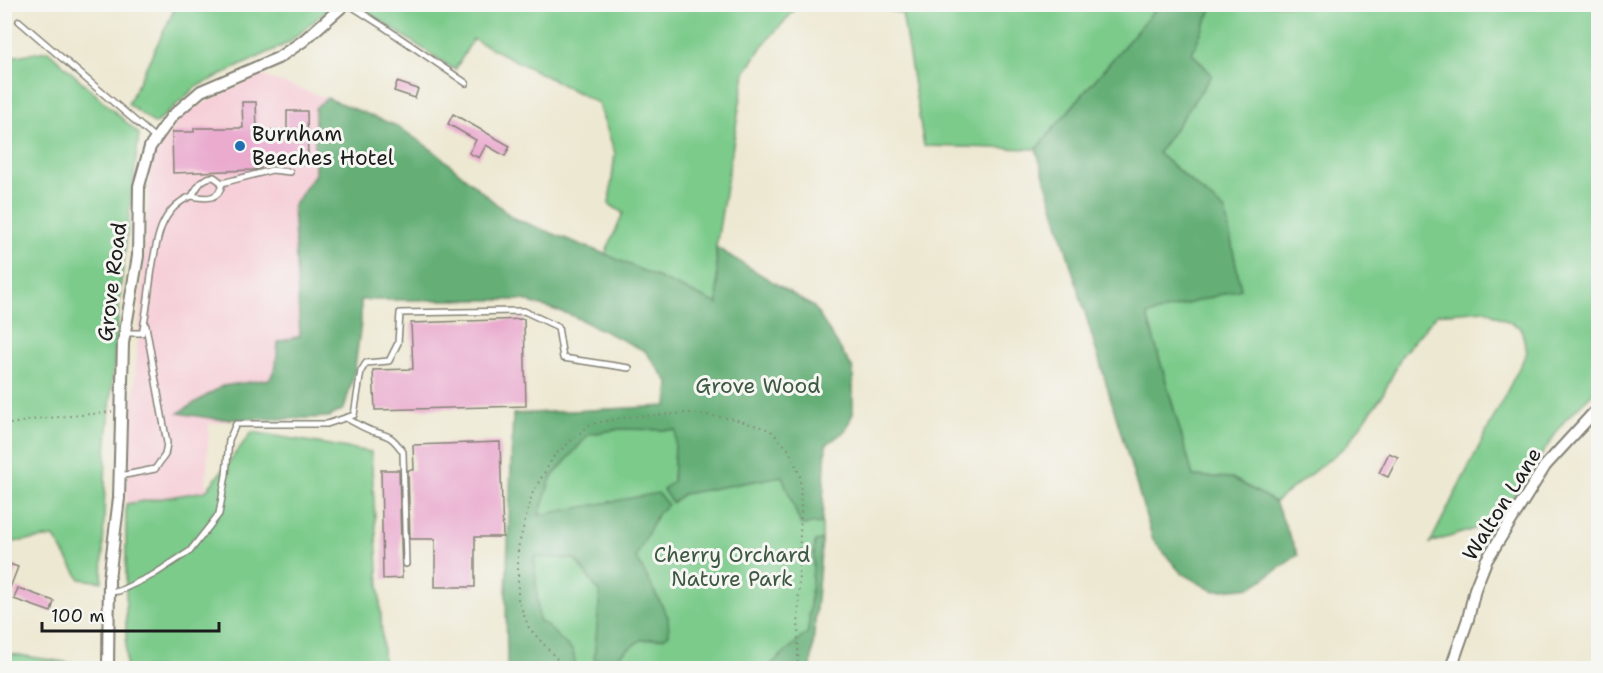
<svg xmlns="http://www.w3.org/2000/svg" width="1603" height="673" viewBox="0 0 1603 673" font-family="'Shantell Sans',sans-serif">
	<rect width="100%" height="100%" fill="#f6f6f2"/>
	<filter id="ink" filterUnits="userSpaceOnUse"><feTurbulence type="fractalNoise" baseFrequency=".0167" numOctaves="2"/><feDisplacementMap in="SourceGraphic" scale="12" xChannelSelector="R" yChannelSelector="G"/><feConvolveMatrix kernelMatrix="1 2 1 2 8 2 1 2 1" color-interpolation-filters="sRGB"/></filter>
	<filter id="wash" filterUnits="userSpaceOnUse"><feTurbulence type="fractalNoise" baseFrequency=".008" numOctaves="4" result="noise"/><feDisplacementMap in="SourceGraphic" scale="24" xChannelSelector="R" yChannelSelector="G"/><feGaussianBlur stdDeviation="1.35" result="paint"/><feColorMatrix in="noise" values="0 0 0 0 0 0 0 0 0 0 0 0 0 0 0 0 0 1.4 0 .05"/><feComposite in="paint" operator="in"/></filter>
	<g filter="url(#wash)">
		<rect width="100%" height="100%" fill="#ede8d1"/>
		<!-- built -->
		<path fill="#f6cfd8" d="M260,75L327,98L370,116L330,403L209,424L206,491L126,504L151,161L183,114Z"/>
		<!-- green -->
		<g fill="#7ccb8b" stroke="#4c7454" stroke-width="1.5">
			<path d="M177,4H332L333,5L288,43L196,87L155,124L128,104Z"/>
			<path d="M364,4L794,5V11L762,46L745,73L716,247L718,305L605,254L623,213L609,204L615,153L598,103L473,39L455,70L366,11Z"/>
			<path d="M862,5H1159L1036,149L924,146L902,13Z"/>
			<path d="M1213,5H1598V388L1565,420L1496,522L1430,543L1527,352L1521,328L1485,310L1437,314L1403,354L1382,396L1346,446L1275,502L1232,478L1193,476L1147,315L1241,289L1225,211L1158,153L1212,75L1192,53Z"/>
			<path d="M48,51L139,134L121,283L106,452L102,582L80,579L54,537L5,543V54L15,56Z"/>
			<path d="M620,429L676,430L673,481L683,494L782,476L801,525L822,523V543L815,542L808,632L767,668H576L573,651L539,621L534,557L575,559L600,593L611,661L641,640L663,638L668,617L636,557L658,512L539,515L551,478L589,434Z"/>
			<path d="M252,432L371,452L384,668H126V504L206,491Z"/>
			<path d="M5,653L96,667V668H5Z"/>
		</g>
		<!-- forest -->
		<g fill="#65af77" stroke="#40664a" stroke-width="1.5">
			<path d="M1159,5H1213L1192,53L1212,75L1158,153L1225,211L1241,289L1147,315L1193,476L1232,478L1275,502L1298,555L1252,587L1213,591L1181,573L1153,540L1036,149Z"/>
			<path d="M327,98L397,126L434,151L513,218L605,254L718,304L716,247L814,307L853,369V413L845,431L826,445L822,523L801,525L782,476L683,494L672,503L663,490L673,481L676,430L620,429L589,434L551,478L539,515L658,493L668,505L658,513L636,557L668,617L669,634L663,638L641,640L611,661L594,659L600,593L575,559L534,557L539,621L545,624L573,651L576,668H507L506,593L513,414L667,406L669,383L645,351L571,315L523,300H361V323L354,374L344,409L329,417L286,419H216L178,413L222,386L270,379L276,365L278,342L300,336L293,206L315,174V108Z"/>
			<path d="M822,540L811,668H767L808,632L815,541Z"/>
		</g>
		<g id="blocks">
			<!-- building -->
			<g fill="#eaabcf">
				<path d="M397,82L418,89L415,98L394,91Z"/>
				<path d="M242,102H256L257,130H287V111H307L308,161H260L261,168L253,170L173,173L172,132H194V128H243Z"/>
				<path d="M453,114L510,146L505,156L486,145L479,158L469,153L476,140L448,124Z"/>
				<path d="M524,319L526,406L375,410L373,370L413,369L411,323Z"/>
				<path d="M500,442L503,537H475V587H435V539H410L408,470H414L413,445Z"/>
				<path d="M1389,453L1398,457L1388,477L1379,473Z"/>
				<path d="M381,470H399L402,578L383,579Z"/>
				<path d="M7,563L18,567L5,601L4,569Z"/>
				<path d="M18,588L54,601L51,612L14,599Z"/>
			</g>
		</g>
	</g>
	<g filter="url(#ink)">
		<use href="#blocks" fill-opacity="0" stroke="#848276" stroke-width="1.5"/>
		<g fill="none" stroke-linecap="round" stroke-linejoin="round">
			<!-- service casing -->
			<g stroke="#848276" stroke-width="8">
				<g id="service">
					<path d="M348,4L384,27L466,83"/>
					<path d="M19,21L155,138"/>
					<path d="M222,183L272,170L290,172"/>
					<path d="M125,333H142C150,300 150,259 161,228C167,213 178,201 192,196C198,186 202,177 214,177L222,183C220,200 206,199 192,196"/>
					<path d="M346,418C354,422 363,428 372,431C389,436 392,436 403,452L406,564"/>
					<path d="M120,476L155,469L165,455L167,443L146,326"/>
					<path d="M109,592L119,591L153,575L190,551L219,514L226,475L229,440L236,424H327L354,415L361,371L366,363L389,361L398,343L400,313L524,311L558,327L563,358L629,368"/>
				</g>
			</g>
			<!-- minor casing -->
			<g stroke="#848276" stroke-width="14">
				<g id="minor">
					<path d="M108,668L109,579L119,498L123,343L138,256L139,186L150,147L172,116L201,91L278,58L303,41L345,4"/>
					<path d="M1451,668L1468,619L1475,589L1486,561L1545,466L1598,408"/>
				</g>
			</g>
			<!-- path -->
			<g stroke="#848276" stroke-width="2" stroke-dasharray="1.5 4.5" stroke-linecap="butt">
				<path d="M4,425L38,419L112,412"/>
				<path d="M565,668L529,628L518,600V548L532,494L554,456L590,424L627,417L690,413L734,419L770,430L789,450L800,476L801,513L799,556L798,661L796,668"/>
			</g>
			<!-- service -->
			<use href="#service" stroke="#fff" stroke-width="5"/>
			<!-- minor -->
			<use href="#minor" stroke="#fff" stroke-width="10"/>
		</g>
	</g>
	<!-- markers -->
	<circle fill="#1f6fb2" stroke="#f6f6f2" stroke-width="2" cx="240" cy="146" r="6"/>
	<g text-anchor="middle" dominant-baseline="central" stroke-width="6" stroke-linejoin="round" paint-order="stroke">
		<!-- poi labels -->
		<g font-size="21" fill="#1c1c1c" stroke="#f6f6f2" text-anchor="start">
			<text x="252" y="134">Burnham<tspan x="252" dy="24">Beeches Hotel</tspan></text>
		</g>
		<!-- street labels -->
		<g font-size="21" fill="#1c1c1c" stroke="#f6f6f2">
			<text transform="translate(112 282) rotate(-83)">Grove Road</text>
			<text transform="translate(1502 504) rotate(-58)">Walton Lane</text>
		</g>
		<!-- park labels -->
		<g font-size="21" fill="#3e5943" stroke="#f6f6f2">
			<text x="758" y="386">Grove Wood</text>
			<text x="732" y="555">Cherry Orchard<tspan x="732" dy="24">Nature Park</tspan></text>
		</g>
	</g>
	<!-- margin -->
	<rect width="1603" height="673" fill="none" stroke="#f6f6f2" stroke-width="24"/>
	<!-- scale -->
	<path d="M42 622v9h177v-9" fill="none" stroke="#1c1c1c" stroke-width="3"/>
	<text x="51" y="622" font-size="18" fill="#1c1c1c" stroke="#f6f6f2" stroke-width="4.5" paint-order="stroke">100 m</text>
</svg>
